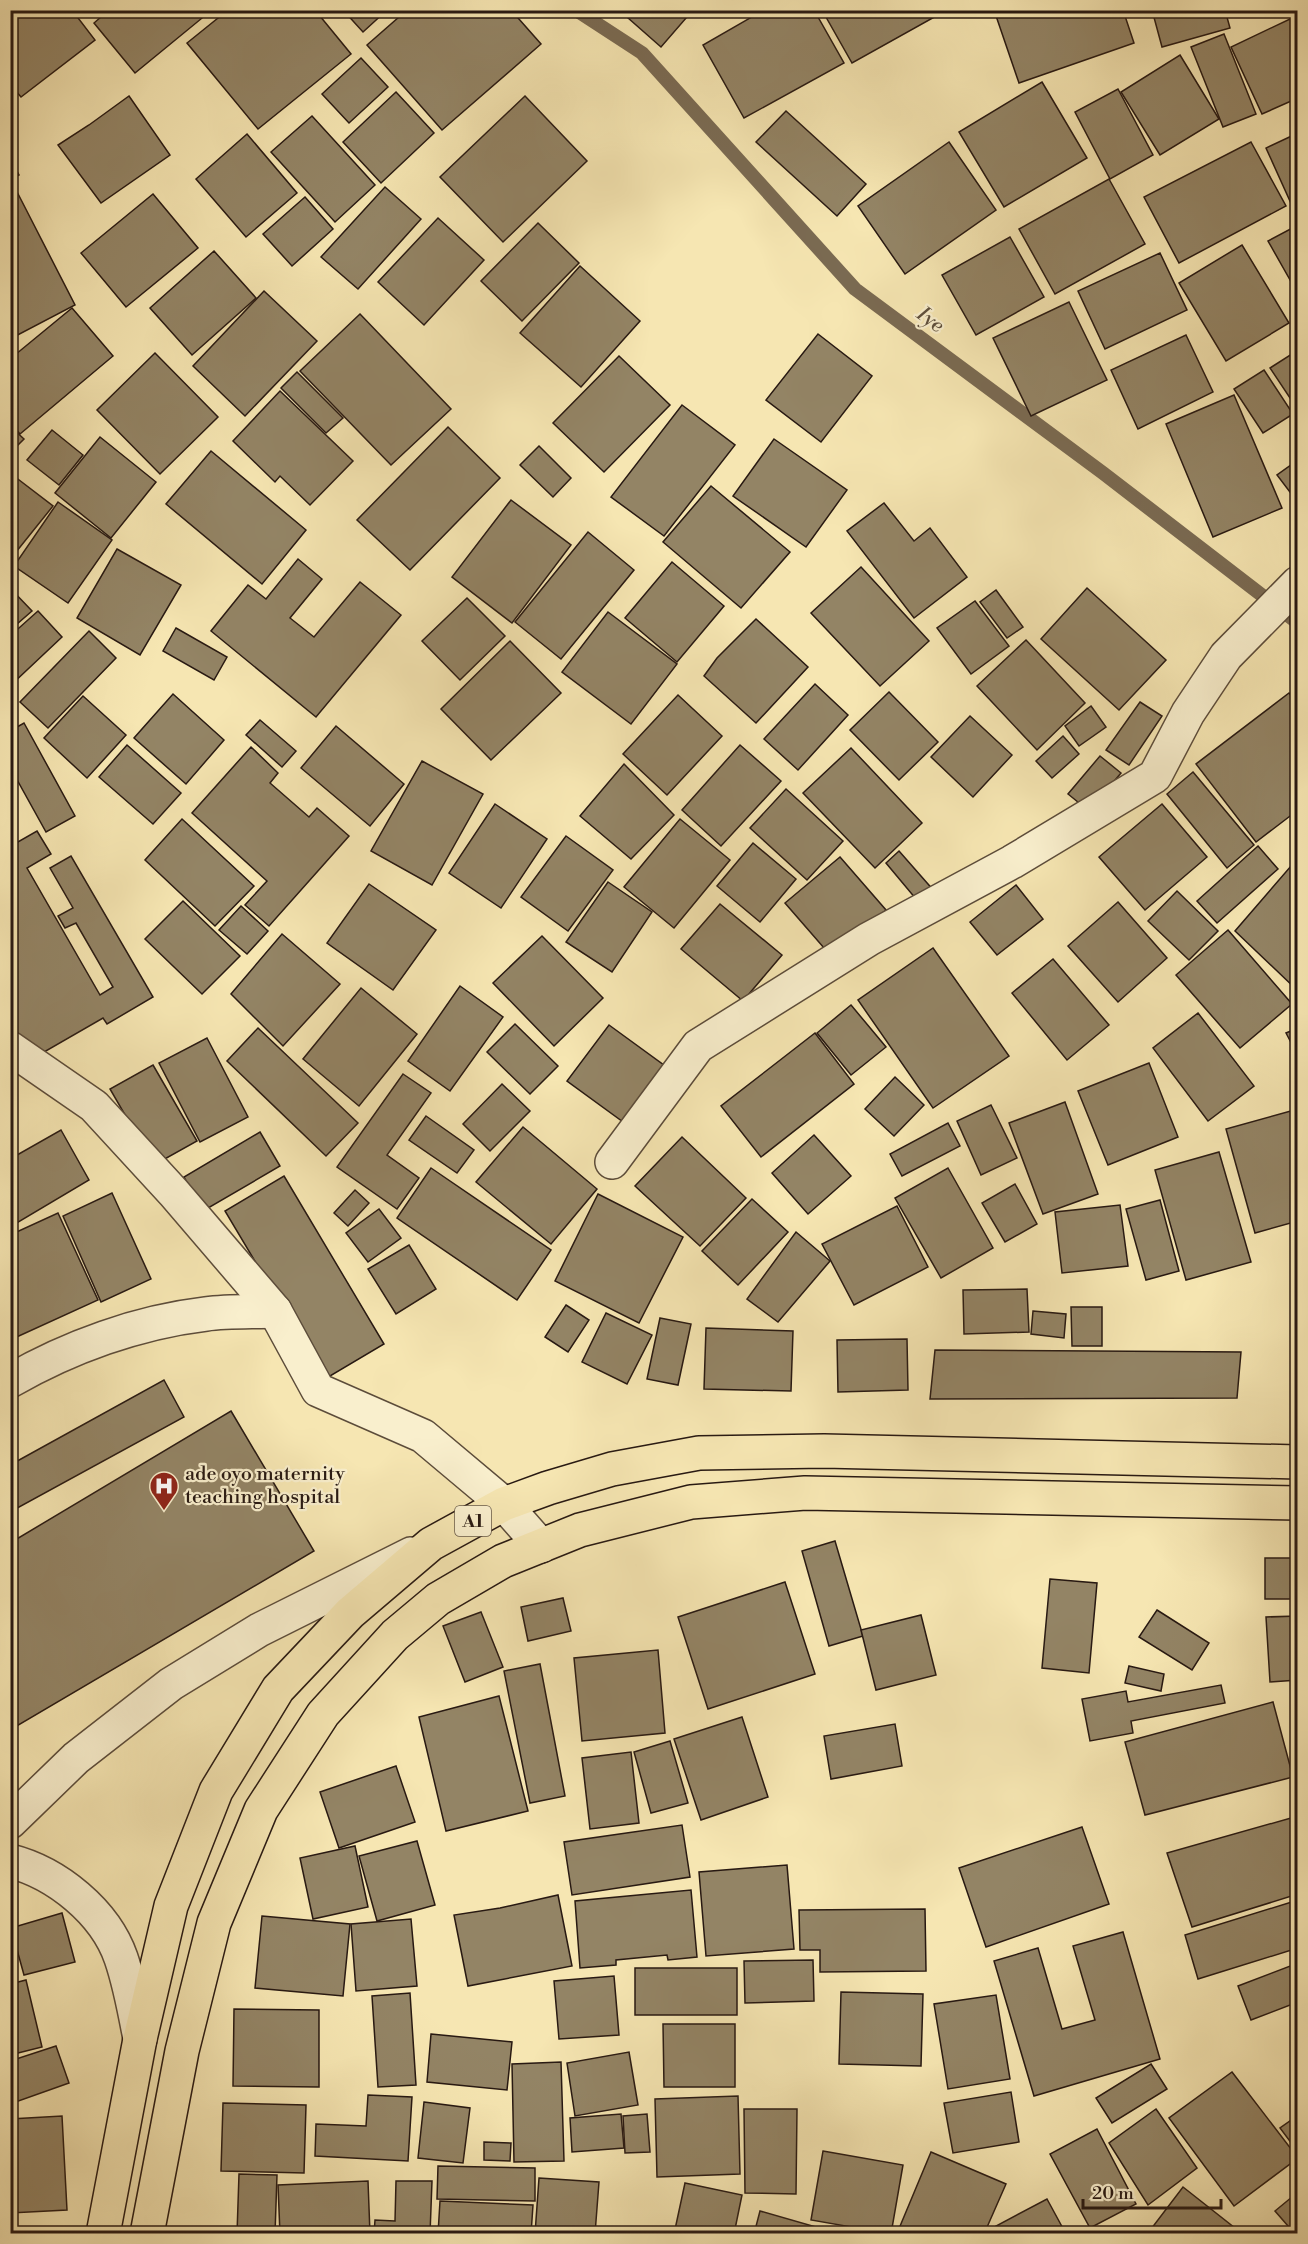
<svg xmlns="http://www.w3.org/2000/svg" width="1308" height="2244" viewBox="0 0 1308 2244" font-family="'Libre Bodoni',serif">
	<rect width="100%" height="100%" fill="#f6e6b2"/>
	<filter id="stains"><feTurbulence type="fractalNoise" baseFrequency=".00333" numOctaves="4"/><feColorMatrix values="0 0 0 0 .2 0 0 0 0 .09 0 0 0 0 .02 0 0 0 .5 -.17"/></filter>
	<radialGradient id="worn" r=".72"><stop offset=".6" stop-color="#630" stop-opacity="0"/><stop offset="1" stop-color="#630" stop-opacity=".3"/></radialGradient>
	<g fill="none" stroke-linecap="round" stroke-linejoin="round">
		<!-- stream -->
		<path stroke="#7a6a52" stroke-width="14" d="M576,10L642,53L855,289L1103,473L1298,623"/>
	</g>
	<!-- building -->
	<g fill="#938465" stroke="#281912" stroke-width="1.5">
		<path d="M10,10H72L95,40L21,97L10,84Z"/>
		<path d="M109,10H204L207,14L135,73L94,23Z"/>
		<path d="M228,10H315L351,54L258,129L187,43Z"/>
		<path d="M343,10H387L363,32Z"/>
		<path d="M407,10H511L541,44L442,130L367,45Z"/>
		<path d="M619,10H693L661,47Z"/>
		<path d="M764,10H814L844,63L744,118L703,45Z"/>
		<path d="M822,10H947L852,63Z"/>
		<path d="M994,10H1123L1134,43L1019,83Z"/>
		<path d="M1152,10H1225L1230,28L1162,47Z"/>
		<path d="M1290,19L1298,35V98L1262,114L1231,47Z"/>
		<path d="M1224,34L1256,114L1223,127L1191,47Z"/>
		<path d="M1180,55L1219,119L1160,155L1121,92Z"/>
		<path d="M361,58L388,87L349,123L322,94Z"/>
		<path d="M1042,82L1087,158L1004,207L959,132Z"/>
		<path d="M1118,89L1153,155L1110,179L1075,112Z"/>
		<path d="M396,92L434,133L381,183L343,142Z"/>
		<path d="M129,96L170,155L101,203L58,145L89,125Z"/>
		<path d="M525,96L587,161L503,242L440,177Z"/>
		<path d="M786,111L866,184L837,216L756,142Z"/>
		<path d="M312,116L375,185L335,222L271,152Z"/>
		<path d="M1298,133V208L1294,210L1266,148Z"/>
		<path d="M247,134L297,193L246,237L196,179Z"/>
		<path d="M949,142L996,210L905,274L858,206Z"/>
		<path d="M1251,142L1286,206L1179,263L1144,197Z"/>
		<path d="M10,158L19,175L10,180Z"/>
		<path d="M1109,179L1145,244L1055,294L1019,229Z"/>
		<path d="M13,184L75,305L10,339V185Z"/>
		<path d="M385,187L421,219L358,289L321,257Z"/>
		<path d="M153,194L198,248L126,307L81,253Z"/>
		<path d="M305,197L333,229L292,266L263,234Z"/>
		<path d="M438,218L484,260L424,325L378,282Z"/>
		<path d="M538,223L579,263L522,321L481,281Z"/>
		<path d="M1298,225V294L1268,241Z"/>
		<path d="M1010,237L1044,297L976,335L942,275Z"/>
		<path d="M1242,245L1289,323L1226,361L1179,283Z"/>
		<path d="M214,251L256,298L192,355L150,308Z"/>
		<path d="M1160,253L1187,310L1105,349L1078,291Z"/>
		<path d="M580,266L640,321L581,387L520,333Z"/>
		<path d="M264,291L317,341L245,416L193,366Z"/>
		<path d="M1069,302L1107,380L1031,416L993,338Z"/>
		<path d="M72,308L113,356L20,434L10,422V359Z"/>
		<path d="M360,314L451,409L391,465L300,371Z"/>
		<path d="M818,334L872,376L821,442L766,400Z"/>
		<path d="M1186,335L1213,392L1138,429L1111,370Z"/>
		<path d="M1298,350V410L1270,368Z"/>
		<path d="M155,353L218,417L160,474L97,410Z"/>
		<path d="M619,356L670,405L604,472L553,423Z"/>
		<path d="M1264,370L1293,414L1263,433L1234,389Z"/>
		<path d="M297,372L343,418L326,433L281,388Z"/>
		<path d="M280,391L353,461L310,505L280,476L275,482L233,441Z"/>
		<path d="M1234,395L1282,508L1213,537L1166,424Z"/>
		<path d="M682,405L735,445L664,536L611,497Z"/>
		<path d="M10,426L24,439L10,453Z"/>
		<path d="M448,427L500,478L410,570L357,520Z"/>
		<path d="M52,430L83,455L59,485L27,460Z"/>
		<path d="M100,437L156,482L111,538L55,493Z"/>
		<path d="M774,439L847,490L806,547L733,496Z"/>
		<path d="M539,446L571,478L553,497L520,465Z"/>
		<path d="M211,451L306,530L262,584L166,504Z"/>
		<path d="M1298,460V500H1296L1277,475Z"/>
		<path d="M10,473L53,506L12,557L10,556Z"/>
		<path d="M711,486L790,552L741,608L663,542Z"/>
		<path d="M511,500L571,545L512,623L452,577Z"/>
		<path d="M58,502L112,540L68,603L14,566Z"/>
		<path d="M884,503L914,541L930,528L967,577L914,618L847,531Z"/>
		<path d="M588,532L634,570L561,659L515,622Z"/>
		<path d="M117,549L181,585L140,655L77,618Z"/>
		<path d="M298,559L322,579L290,618L314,637L360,582L401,615L316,717L211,631L248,585L266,599Z"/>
		<path d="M672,562L724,606L677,662L625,618Z"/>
		<path d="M861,567L929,641L880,686L811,613Z"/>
		<path d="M10,588L32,611L10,630Z"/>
		<path d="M1087,588L1166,660L1119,710L1041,639Z"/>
		<path d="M996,590L1023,627L1007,638L980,602Z"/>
		<path d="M467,598L505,636L460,680L422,641Z"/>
		<path d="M975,601L1009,646L971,674L937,628Z"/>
		<path d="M38,611L62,637L11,685L10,636Z"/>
		<path d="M608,612L677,664L631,724L562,672Z"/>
		<path d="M756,619L808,667L756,723L704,676L717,658Z"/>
		<path d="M176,628L227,657L214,680L163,651Z"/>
		<path d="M89,631L116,658L48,728L20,702Z"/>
		<path d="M1026,640L1085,703L1037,750L977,686Z"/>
		<path d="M510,641L561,693L491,760L441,709Z"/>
		<path d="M815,684L848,715L798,770L764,739Z"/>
		<path d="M889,692L938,742L899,780L850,730Z"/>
		<path d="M1289,693L1298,704V810L1256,842L1196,764Z"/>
		<path d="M173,694L224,740L186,784L134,738Z"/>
		<path d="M678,695L722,736L667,795L623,754Z"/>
		<path d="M83,696L126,735L87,778L44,738Z"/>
		<path d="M1140,702L1162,716L1129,765L1106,750Z"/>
		<path d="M1091,706L1106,727L1079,746L1065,726Z"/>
		<path d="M970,716L1012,755L973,797L931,757Z"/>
		<path d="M260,720L296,751L282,767L246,735Z"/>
		<path d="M24,723L75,816L46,832L10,767V731Z"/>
		<path d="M336,726L404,784L370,826L301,768Z"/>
		<path d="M1063,736L1079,754L1052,778L1036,761Z"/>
		<path d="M127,745L181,793L153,824L99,777Z"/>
		<path d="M740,745L781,781L721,846L682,810Z"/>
		<path d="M251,747L278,773L270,783L309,817L317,808L349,836L269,926L245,905L267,881L192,813Z"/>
		<path d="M851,748L922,823L875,868L803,793Z"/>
		<path d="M1100,756L1121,773L1089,811L1068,794Z"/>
		<path d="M422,761L483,794L432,885L371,851Z"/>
		<path d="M624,764L674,815L631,859L580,816Z"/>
		<path d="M1193,772L1254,845L1227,868L1167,794Z"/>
		<path d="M786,789L843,841L807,880L750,828Z"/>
		<path d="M495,804L547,839L501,908L449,873Z"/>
		<path d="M1162,804L1207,857L1145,910L1099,857Z"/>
		<path d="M182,819L254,886L215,926L145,860Z"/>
		<path d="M680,819L730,860L674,928L624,887Z"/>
		<path d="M37,831L51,854L27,868L100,995L113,987L76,923L65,928L58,916L73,908L50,868L71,856L153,997L107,1024L103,1018L32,1059L10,1022V844L11,846Z"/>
		<path d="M566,836L613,870L568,931L521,897Z"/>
		<path d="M753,843L796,879L760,922L717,886Z"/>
		<path d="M1258,846L1278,869L1217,923L1197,901Z"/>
		<path d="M899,851L935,892L921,905L886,863Z"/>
		<path d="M840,857L886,910L831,956L785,903Z"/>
		<path d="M1291,866L1298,873V991L1235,931Z"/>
		<path d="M608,882L652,912L612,972L566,942Z"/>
		<path d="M369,884L436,930L393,990L327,943Z"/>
		<path d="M1016,885L1043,919L997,955L970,922Z"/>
		<path d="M1177,891L1218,931L1189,960L1148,921Z"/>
		<path d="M183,901L240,956L202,994L145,939Z"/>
		<path d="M1118,902L1167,958L1118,1002L1068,946Z"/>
		<path d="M720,904L782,955L743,1001L681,949Z"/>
		<path d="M241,906L268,931L247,954L219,930Z"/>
		<path d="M1228,930L1292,1004L1240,1048L1176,975Z"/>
		<path d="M282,934L340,984L283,1046L231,994Z"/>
		<path d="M542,936L603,998L554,1046L493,983Z"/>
		<path d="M933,948L1009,1056L933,1108L858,1000Z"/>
		<path d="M1053,959L1109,1025L1067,1060L1012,993Z"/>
		<path d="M460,986L503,1017L450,1091L408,1061Z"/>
		<path d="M361,988L417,1034L359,1106L303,1059Z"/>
		<path d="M851,1005L886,1047L851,1075L817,1033Z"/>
		<path d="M1198,1013L1254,1086L1208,1121L1153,1048Z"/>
		<path d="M515,1024L558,1066L530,1094L487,1052Z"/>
		<path d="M609,1025L672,1071L630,1127L567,1081Z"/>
		<path d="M258,1028L358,1123L326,1156L227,1061Z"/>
		<path d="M1298,1028V1056L1286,1033Z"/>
		<path d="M815,1033L854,1084L761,1157L721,1106Z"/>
		<path d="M207,1038L248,1117L200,1142L159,1063Z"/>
		<path d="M1149,1063L1178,1137L1108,1165L1078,1091Z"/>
		<path d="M153,1065L197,1141L154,1165L110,1089Z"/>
		<path d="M403,1074L431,1093L387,1155L419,1178L397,1209L337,1167Z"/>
		<path d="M895,1077L924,1105L894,1136L865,1109Z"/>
		<path d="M502,1084L530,1111L490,1151L463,1124Z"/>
		<path d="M1065,1102L1098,1194L1043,1214L1009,1123Z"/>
		<path d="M991,1105L1017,1158L981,1175L957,1121Z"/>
		<path d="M1298,1109V1221L1255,1233L1226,1129Z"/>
		<path d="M426,1116L474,1150L457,1173L409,1140Z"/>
		<path d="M948,1123L960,1146L902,1176L890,1154Z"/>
		<path d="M523,1127L597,1189L551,1244L476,1182Z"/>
		<path d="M61,1130L89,1180L10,1227V1159Z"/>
		<path d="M260,1132L280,1166L203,1211L184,1177Z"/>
		<path d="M814,1135L851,1176L808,1214L772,1173Z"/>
		<path d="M682,1137L746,1198L700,1246L635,1186Z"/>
		<path d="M1219,1152L1251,1262L1186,1280L1155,1170Z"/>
		<path d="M431,1168L551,1250L517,1300L397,1218Z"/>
		<path d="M948,1168L993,1248L941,1278L895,1198Z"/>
		<path d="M284,1176L384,1344L325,1379L225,1211Z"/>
		<path d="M1015,1184L1037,1224L1005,1242L982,1203Z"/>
		<path d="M355,1190L369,1203L348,1226L334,1213Z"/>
		<path d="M112,1193L151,1279L101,1302L63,1216Z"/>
		<path d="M598,1194L683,1237L639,1323L555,1281Z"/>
		<path d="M752,1199L788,1232L738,1285L702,1251Z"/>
		<path d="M1160,1200L1179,1271L1146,1280L1126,1209Z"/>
		<path d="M1120,1205L1128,1266L1062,1273L1055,1212Z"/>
		<path d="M897,1206L928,1267L854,1305L822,1244Z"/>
		<path d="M379,1209L401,1238L368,1262L346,1233Z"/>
		<path d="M58,1213L98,1300L10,1340V1235Z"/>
		<path d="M796,1232L830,1261L778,1322L747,1299Z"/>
		<path d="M409,1245L436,1289L396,1314L368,1269Z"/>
		<path d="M1027,1289L1029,1332L964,1334L963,1290Z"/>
		<path d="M566,1305L589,1320L568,1352L545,1337Z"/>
		<path d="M1071,1307H1102V1346H1072Z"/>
		<path d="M1033,1311L1066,1314L1064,1338L1031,1334Z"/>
		<path d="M606,1313L652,1335L627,1384L582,1362Z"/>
		<path d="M660,1318L691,1324L678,1385L647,1379Z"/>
		<path d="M706,1328L793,1331L791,1391L704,1389Z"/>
		<path d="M907,1339L908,1390L838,1392L837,1340Z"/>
		<path d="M935,1350L1094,1351L1241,1352L1237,1398L930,1399Z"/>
		<path d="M164,1380L184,1417L10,1512V1465Z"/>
		<path d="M231,1411L314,1551L10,1730V1543Z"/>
		<path d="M835,1541L863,1636L829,1646L802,1551Z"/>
		<rect x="1265" y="1558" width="33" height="41"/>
		<path d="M1050,1579L1097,1583L1089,1673L1042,1668Z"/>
		<path d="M785,1582L815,1674L708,1709L678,1617Z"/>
		<path d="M563,1598L571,1631L528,1641L521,1607Z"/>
		<path d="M1157,1610L1209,1643L1192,1670L1139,1637Z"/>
		<path d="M481,1612L503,1667L465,1682L443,1626Z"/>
		<path d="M921,1615L936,1675L876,1690L861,1630Z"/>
		<path d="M1298,1616V1680L1270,1682L1266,1617Z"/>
		<path d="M658,1650L665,1733L582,1741L574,1658Z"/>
		<path d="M540,1664L565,1796L530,1803L504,1671Z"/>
		<path d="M1129,1666L1164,1674L1161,1691L1125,1683Z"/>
		<path d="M1221,1685L1225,1703L1131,1721L1133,1733L1090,1741L1082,1699L1126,1691L1128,1702Z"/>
		<path d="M499,1696L528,1811L446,1831L419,1717Z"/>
		<path d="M1273,1702L1293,1777L1145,1815L1125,1742Z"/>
		<path d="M742,1717L768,1797L701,1820L674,1739Z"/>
		<path d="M895,1724L902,1766L831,1779L824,1736Z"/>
		<path d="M670,1741L688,1803L651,1813L634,1752Z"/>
		<path d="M631,1752L639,1823L590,1829L582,1758Z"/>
		<path d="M396,1766L415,1822L339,1848L320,1792Z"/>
		<path d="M1298,1816V1894L1192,1927L1167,1853Z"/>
		<path d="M682,1825L690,1877L572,1895L564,1842Z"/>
		<path d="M1082,1827L1109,1904L986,1947L959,1868Z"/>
		<path d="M417,1841L435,1905L377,1921L359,1856Z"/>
		<path d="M355,1846L368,1907L313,1919L300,1858Z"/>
		<path d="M787,1865L794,1949L706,1956L699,1872Z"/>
		<path d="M691,1890L697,1957L668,1960L667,1955L616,1960V1965L580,1968L575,1901Z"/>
		<path d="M558,1895L572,1966L468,1986L454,1915L500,1908Z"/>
		<path d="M1298,1900V1948L1198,1979L1185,1935Z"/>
		<path d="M925,1909L926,1971L820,1972V1950H800L799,1910Z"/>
		<path d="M62,1913L75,1962L24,1975L11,1928Z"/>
		<path d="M262,1916L350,1924L343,1996L255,1988Z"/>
		<path d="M411,1919L417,1986L356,1991L351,1924Z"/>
		<path d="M1123,1932L1160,2059L1034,2096L994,1961L1038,1948L1062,2029L1095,2020L1073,1946Z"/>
		<path d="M813,1960L814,2001L745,2003L744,1961Z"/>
		<path d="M1298,1963V2002L1251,2020L1238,1986Z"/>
		<rect x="635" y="1968" width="102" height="47"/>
		<path d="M614,1976L619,2035L559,2039L554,1981Z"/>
		<path d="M26,1980L42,2047L10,2055V1984Z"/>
		<path d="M841,1992L923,1994L921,2066L839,2064Z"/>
		<path d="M410,1993L416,2085L378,2087L372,1996Z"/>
		<path d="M996,1995L1010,2079L948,2089L934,2004Z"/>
		<path d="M234,2009L319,2010V2087L233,2086Z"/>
		<path d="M663,2024H735V2087H664Z"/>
		<path d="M431,2034L512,2042L507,2090L427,2082Z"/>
		<path d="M56,2046L69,2083L10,2104V2061Z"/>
		<path d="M629,2052L638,2105L575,2116L567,2063Z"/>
		<path d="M561,2062L564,2161L514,2162L512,2064Z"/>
		<path d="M1151,2064L1167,2089L1112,2123L1096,2098Z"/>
		<path d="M1232,2072L1298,2158L1234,2206L1169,2118Z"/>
		<path d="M1011,2092L1019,2142L953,2153L944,2103Z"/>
		<path d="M368,2095L412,2097L408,2161L315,2156L316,2124L366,2126Z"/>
		<path d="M738,2096L740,2174L657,2177L655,2099Z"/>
		<path d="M424,2102L470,2108L463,2163L418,2158Z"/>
		<path d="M223,2103L306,2105L304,2173L221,2171Z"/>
		<path d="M744,2109H797L796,2194L745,2193Z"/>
		<path d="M1156,2109L1197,2168L1148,2205L1109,2143Z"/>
		<path d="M621,2114L624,2148L572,2152L570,2118Z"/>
		<path d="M647,2114L650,2152L625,2153L623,2116Z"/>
		<path d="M62,2116L67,2210L10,2213V2119Z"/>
		<path d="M1297,2116H1298V2152L1280,2128Z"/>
		<path d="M1097,2129L1136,2204L1090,2228L1050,2154Z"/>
		<path d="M484,2142L511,2143L510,2161L484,2160Z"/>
		<path d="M823,2151L903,2165L891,2234L811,2220Z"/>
		<path d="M931,2152L1006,2184L984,2234H902L898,2231Z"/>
		<path d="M438,2166L535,2168V2201L437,2199Z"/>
		<path d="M239,2174L277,2175L275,2234H237Z"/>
		<path d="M539,2178L599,2182L595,2234H535Z"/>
		<path d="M368,2181L370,2234H280L278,2185Z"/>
		<path d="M396,2181H432L430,2234H374L375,2220L395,2221Z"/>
		<path d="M685,2183L742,2195L734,2234H674Z"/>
		<path d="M1183,2187L1240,2232L1239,2234L1148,2233Z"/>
		<path d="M1298,2192V2234H1295L1275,2211Z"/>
		<path d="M1047,2199L1066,2234H1000L996,2226Z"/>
		<path d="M440,2201L533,2205L531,2234H438Z"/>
		<path d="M760,2211L816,2227L815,2234H754Z"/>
		<path d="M182,2228L231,2229V2234H182Z"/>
	</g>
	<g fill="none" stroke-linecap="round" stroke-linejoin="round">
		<!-- minor casing -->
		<g stroke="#5c4c3a" stroke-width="36">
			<g id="minor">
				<path d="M10,1048L94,1106L174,1193L275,1311L318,1390L423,1436L504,1504L541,1546"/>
				<path d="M612,1162L698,1046L869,939L1012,862L1155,776L1188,713L1226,656L1298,583"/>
				<path d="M10,1381C69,1347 138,1322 206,1314C228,1311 252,1312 275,1311"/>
				<path d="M10,1822L76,1758L171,1684L259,1630L411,1554"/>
				<path d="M10,1861C57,1873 105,1912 121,1958C130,1984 135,2012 140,2039"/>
			</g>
		</g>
		<!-- highway casing -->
		<g stroke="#281912" stroke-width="36">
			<g id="highway">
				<path d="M103,2234L140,2039L171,1906L216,1791L278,1689L350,1613L431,1544L504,1504L548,1488L612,1469L699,1453L824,1451L1298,1462"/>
				<path d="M147,2234L182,2051L214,1923L261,1810L323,1714L395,1635L438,1599L503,1561L580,1530L691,1502L805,1493L1298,1503"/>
			</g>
		</g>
		<!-- minor -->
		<use href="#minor" stroke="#f9efcd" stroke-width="33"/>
		<!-- highway -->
		<use href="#highway" stroke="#f6e6b2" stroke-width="33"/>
	</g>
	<!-- icons -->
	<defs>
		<g id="hospital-pin" transform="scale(1.5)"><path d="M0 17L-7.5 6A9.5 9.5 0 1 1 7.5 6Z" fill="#8f2418" stroke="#f9efcd"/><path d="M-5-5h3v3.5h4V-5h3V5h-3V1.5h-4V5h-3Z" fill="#fff"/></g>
	</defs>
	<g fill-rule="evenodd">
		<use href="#hospital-pin" x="164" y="1486"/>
	</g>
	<g text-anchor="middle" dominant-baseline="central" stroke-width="4.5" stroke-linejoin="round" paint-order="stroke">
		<!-- shield labels -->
		<rect fill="#f9efcd" stroke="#67594a" stroke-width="1.5" x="455" y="1506" width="36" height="30" rx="4.5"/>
		<g font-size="18" font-weight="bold" fill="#281912">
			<text x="473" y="1521">A1</text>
		</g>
		<!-- poi labels -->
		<g font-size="20" fill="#281912" stroke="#f9efcd" text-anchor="start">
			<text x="185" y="1474">ade oyo maternity<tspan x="185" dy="23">teaching hospital</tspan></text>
		</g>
		<!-- water labels -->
		<g font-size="21" font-style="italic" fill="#5e4f3c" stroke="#f9efcd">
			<text transform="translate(930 320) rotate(37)">Iye</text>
		</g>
	</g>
	<!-- margin -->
	<rect width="1308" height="2244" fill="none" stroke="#f6e6b2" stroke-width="36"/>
	<rect x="12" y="12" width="1284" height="2220" fill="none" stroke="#281912" stroke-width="3"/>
	<rect x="18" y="18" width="1272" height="2208" fill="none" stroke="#281912" stroke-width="1.5"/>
	<!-- scale -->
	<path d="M1083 2199v9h138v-9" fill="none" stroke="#281912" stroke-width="3"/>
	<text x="1092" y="2199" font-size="18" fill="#281912" stroke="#f9efcd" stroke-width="4.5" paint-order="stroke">20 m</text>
	<rect width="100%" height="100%" filter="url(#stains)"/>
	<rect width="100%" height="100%" fill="url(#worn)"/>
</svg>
